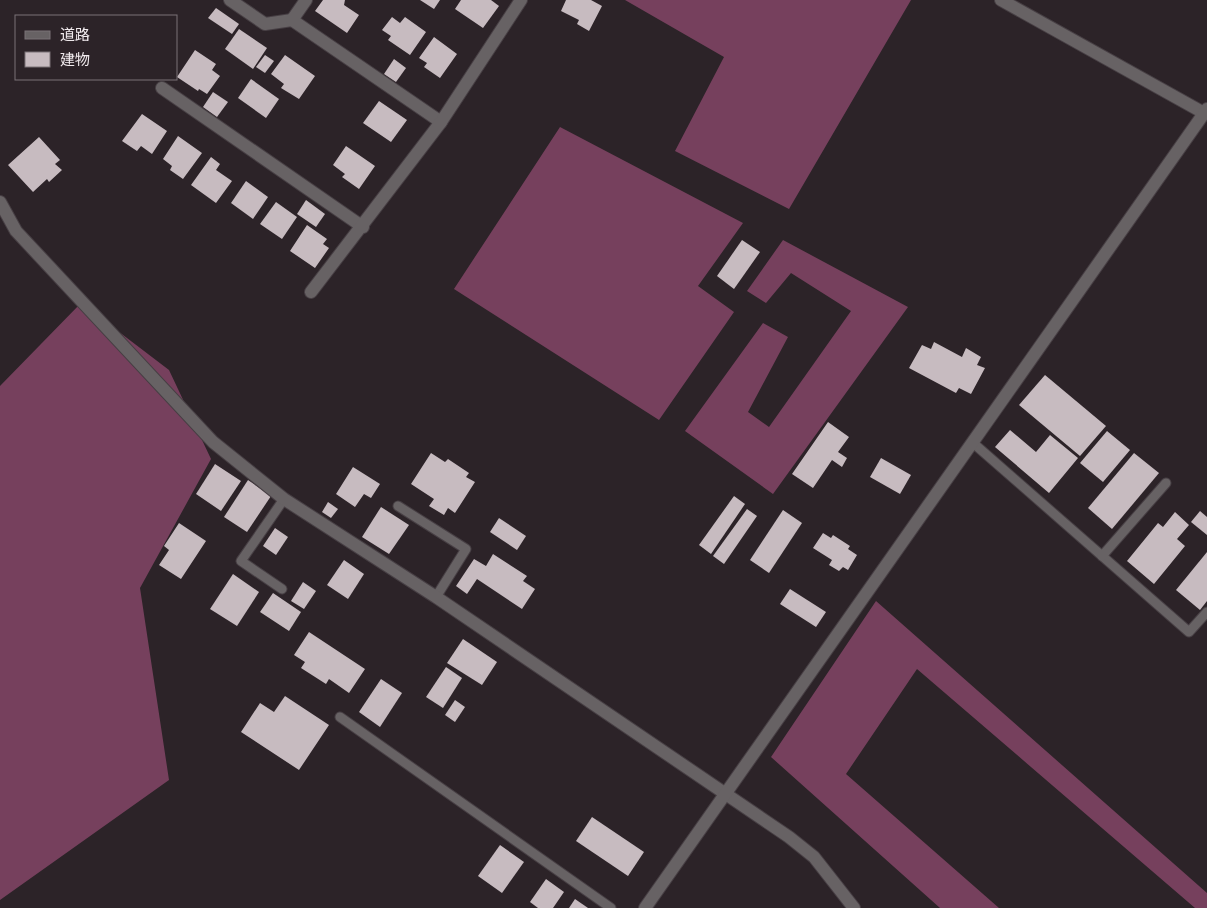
<svg xmlns="http://www.w3.org/2000/svg" width="1207" height="908" viewBox="0 0 1207 908" font-family="Montserrat,'Noto Sans JP',sans-serif">
	<rect width="100%" height="100%" fill="#2c2328"/>
	<!-- forest -->
	<g fill="#76405d">
		<path d="M625,0H911L789,209L675,151L724,57Z"/>
		<path d="M560,127L743,223L698,286L734,312L659,420L454,289Z"/>
		<path d="M783,240L908,307L773,494L685,431L763,323L788,337L748,412L769,427L851,311L791,273L766,303L747,291Z"/>
		<path d="M81,303L169,370L211,459L140,588L169,780L0,900V386Z"/>
		<path d="M876,601L1207,893V908H1195L917,669L846,774L999,908H940L771,757Z"/>
	</g>
	<!-- building -->
	<g fill="#c7bbc0">
		<path d="M323,0H345L344,5L359,15L347,33L315,11Z"/>
		<path d="M420,0H440L434,9Z"/>
		<path d="M461,0H491L499,6L483,28L455,9Z"/>
		<path d="M566,0H591L602,6L589,31L577,24L579,20L561,11Z"/>
		<path d="M216,8L239,24L232,34L208,18Z"/>
		<path d="M392,17L400,23L405,17L426,32L410,55L388,40L391,36L382,30Z"/>
		<path d="M239,29L267,48L253,69L225,49Z"/>
		<path d="M434,37L457,54L440,78L424,67L427,63L419,58Z"/>
		<path d="M195,50L216,64L212,70L220,76L207,94L199,89L198,91L177,77Z"/>
		<path d="M265,55L274,61L265,73L256,67Z"/>
		<path d="M285,55L315,76L299,99L281,88L284,84L271,74Z"/>
		<path d="M394,59L406,68L396,82L384,74Z"/>
		<path d="M251,79L279,99L266,118L238,98Z"/>
		<path d="M213,92L228,102L217,117L203,107Z"/>
		<path d="M379,101L407,120L391,142L363,123Z"/>
		<path d="M142,114L167,131L152,154L141,146L137,151L122,141Z"/>
		<path d="M178,136L202,153L183,179L170,170L172,166L163,159Z"/>
		<path d="M39,137L60,160L55,164L62,170L49,182L47,179L33,192L8,165Z"/>
		<path d="M346,146L375,166L359,189L342,177L345,174L333,165Z"/>
		<path d="M211,157L220,164L216,170L232,181L216,203L191,185Z"/>
		<path d="M246,181L268,197L253,219L231,203Z"/>
		<path d="M306,200L325,214L316,227L297,214Z"/>
		<path d="M276,202L297,217L282,239L260,224Z"/>
		<path d="M307,225L327,239L323,244L329,248L315,268L290,251Z"/>
		<path d="M742,240L760,252L734,289L717,276Z"/>
		<path d="M934,342L962,357L966,348L981,357L977,365L985,368L971,394L959,388L956,393L909,368L922,345L931,349Z"/>
		<path d="M1045,375L1106,426L1080,456L1019,405Z"/>
		<path d="M828,422L849,437L838,452L847,458L842,467L832,460L813,488L792,474Z"/>
		<path d="M1010,430L1036,452L1050,435L1078,458L1049,493L995,447Z"/>
		<path d="M1107,431L1130,450L1103,482L1080,463Z"/>
		<path d="M431,453L445,462L448,459L469,473L466,477L475,482L455,513L448,508L444,515L429,506L434,499L411,484Z"/>
		<path d="M1134,453L1159,473L1112,529L1088,508Z"/>
		<path d="M881,458L911,475L900,494L870,477Z"/>
		<path d="M215,464L241,481L221,511L196,494Z"/>
		<path d="M353,467L380,484L371,498L364,494L355,507L336,494Z"/>
		<path d="M248,480L271,496L247,532L224,517Z"/>
		<path d="M734,496L745,504L711,554L699,545Z"/>
		<path d="M328,502L338,509L331,518L322,512Z"/>
		<path d="M381,507L409,525L389,554L362,537Z"/>
		<path d="M747,509L757,516L724,564L713,556Z"/>
		<path d="M783,510L802,523L769,573L750,560Z"/>
		<path d="M1200,511L1207,517V535L1191,522Z"/>
		<path d="M1175,512L1189,525L1177,539L1185,546L1154,584L1127,561L1158,523L1163,527Z"/>
		<path d="M499,518L526,536L517,550L490,532Z"/>
		<path d="M179,523L206,541L181,579L159,565L169,550L164,546Z"/>
		<path d="M275,528L288,537L276,555L263,546Z"/>
		<path d="M823,533L831,538L833,535L850,546L848,549L857,555L848,570L843,567L839,571L829,565L832,560L813,548Z"/>
		<path d="M1207,552V601L1200,610L1176,590Z"/>
		<path d="M493,554L527,576L523,581L535,589L522,609L477,579L467,594L456,586L474,559L486,566Z"/>
		<path d="M344,560L364,574L348,599L327,585Z"/>
		<path d="M233,574L259,592L237,626L210,609Z"/>
		<path d="M303,582L316,591L304,609L291,601Z"/>
		<path d="M790,589L826,612L816,627L780,604Z"/>
		<path d="M273,593L301,612L289,631L260,612Z"/>
		<path d="M309,632L365,669L349,693L329,679L326,684L301,668L305,662L294,655Z"/>
		<path d="M463,639L497,662L482,685L447,663Z"/>
		<path d="M446,667L462,678L443,708L426,697Z"/>
		<path d="M381,679L402,693L380,727L359,712Z"/>
		<path d="M285,696L329,725L299,770L241,732L260,703L274,712Z"/>
		<path d="M455,700L465,707L455,722L445,715Z"/>
		<path d="M592,817L644,852L628,876L576,841Z"/>
		<path d="M500,845L524,862L502,893L478,876Z"/>
		<path d="M546,879L564,892L553,908H538L530,902Z"/>
		<path d="M575,899L588,908H569Z"/>
	</g>
	<g fill="none" stroke-linecap="round" stroke-linejoin="round">
		<!-- service casing -->
		<g stroke="#473f44" stroke-width="11">
			<g id="service">
				<path d="M972,442L1189,632L1207,612"/>
				<path d="M398,506L466,549L436,597"/>
				<path d="M1102,556L1166,483"/>
				<path d="M282,589L241,561L284,499"/>
				<path d="M340,717L611,908"/>
			</g>
		</g>
		<!-- minor casing -->
		<g stroke="#473f44" stroke-width="14">
			<g id="minor">
				<path d="M230,0L265,24L292,20"/>
				<path d="M306,0L292,20L441,122"/>
				<path d="M1001,0L1204,113"/>
				<path d="M162,88L363,227"/>
				<path d="M0,202L16,231L213,442L284,499L436,597L789,837L814,857L854,908"/>
				<path d="M311,292L441,122L521,0"/>
				<path d="M645,908L1207,109"/>
			</g>
		</g>
		<!-- service -->
		<use href="#service" stroke="#676264" stroke-width="9"/>
		<!-- minor -->
		<use href="#minor" stroke="#676264" stroke-width="12"/>
	</g>
	<!-- legend -->
	<rect x="15" y="15" width="162" height="65" fill="#2c2328" stroke="#7a7377"/>
	<rect x="25" y="31" width="25" height="8" fill="#676264" stroke="#7a7377"/>
	<text x="60" y="40" font-size="15" fill="#f0eaed">道路</text>
	<rect x="25" y="52" width="25" height="15" fill="#c7bbc0" stroke="#7a7377"/>
	<text x="60" y="65" font-size="15" fill="#f0eaed">建物</text>
</svg>
